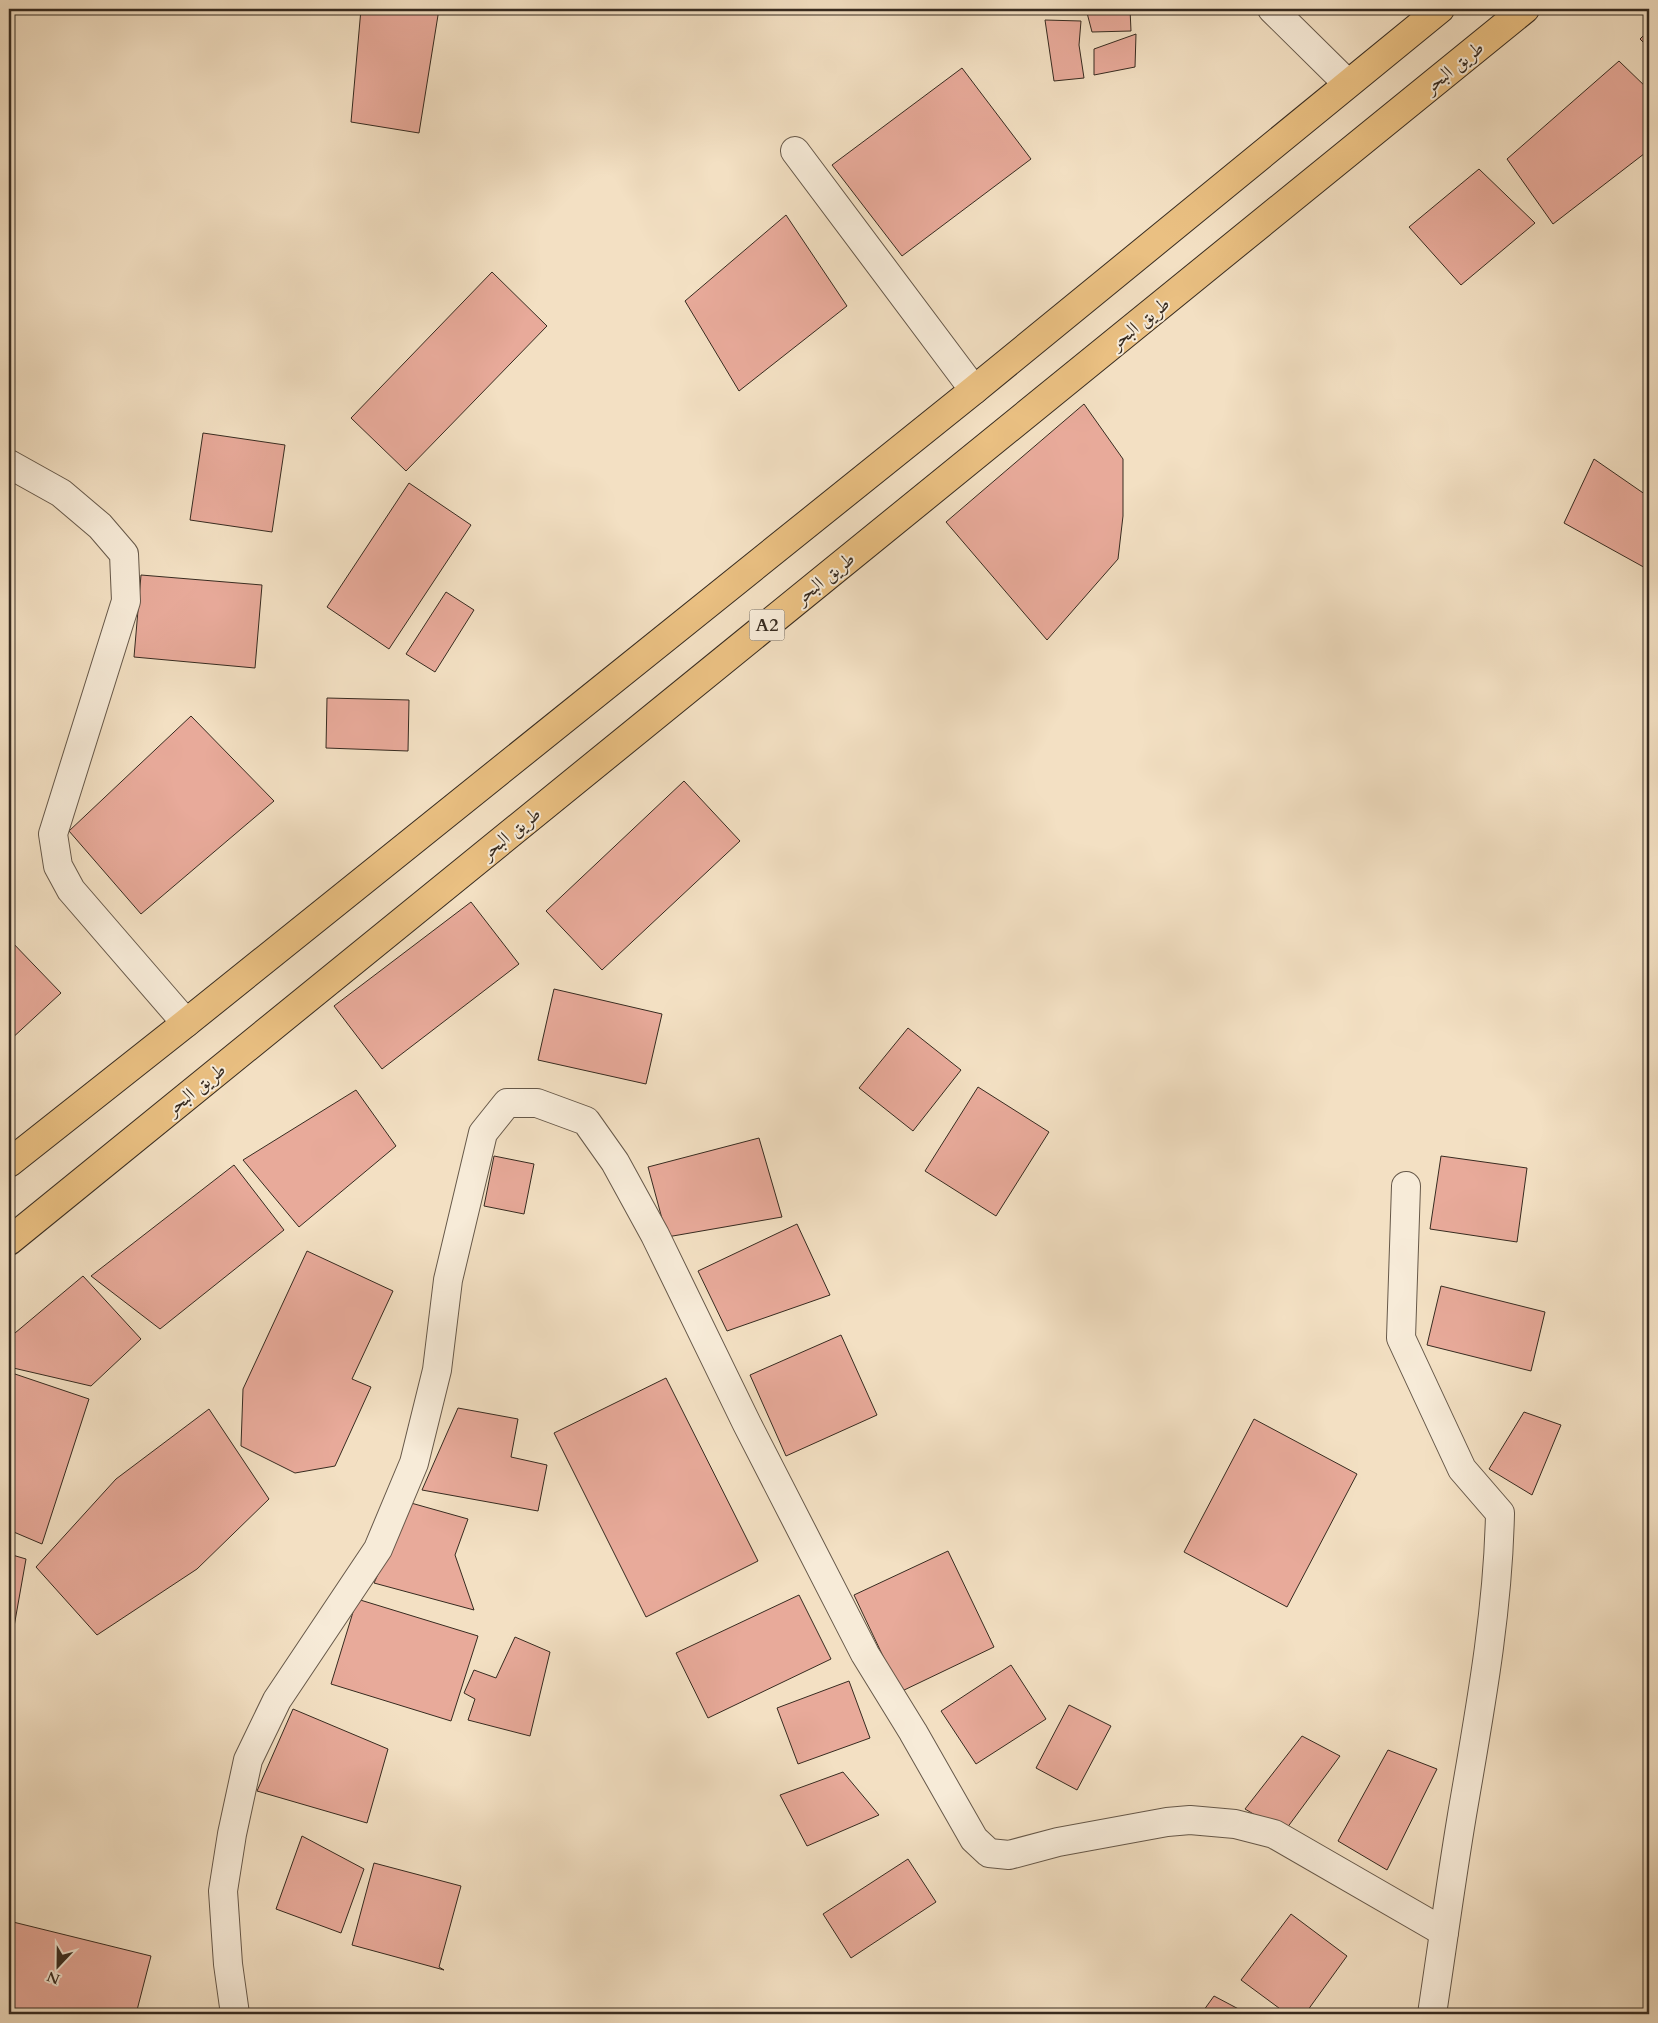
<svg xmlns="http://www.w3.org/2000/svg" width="1658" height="2023" viewBox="0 0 1658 2023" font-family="Cardo,Amiri,serif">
	<rect width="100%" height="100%" fill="#f3e0c3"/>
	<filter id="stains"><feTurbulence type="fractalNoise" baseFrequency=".004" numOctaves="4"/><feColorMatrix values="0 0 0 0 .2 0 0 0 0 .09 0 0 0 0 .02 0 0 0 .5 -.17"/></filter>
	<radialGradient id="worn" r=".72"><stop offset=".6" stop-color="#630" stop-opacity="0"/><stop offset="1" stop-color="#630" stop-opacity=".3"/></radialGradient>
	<!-- building -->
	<g fill="#e8aa9a" stroke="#372b20">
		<path d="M361,9H439L419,133L351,122Z"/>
		<rect x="1046" y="9" width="27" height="1"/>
		<path d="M1086,9H1130L1131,31L1092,32Z"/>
		<path d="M1045,20L1081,21L1079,45L1084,78L1054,81Z"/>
		<path d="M1649,30V48L1640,39Z"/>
		<path d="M1136,34L1135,67L1094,75V49Z"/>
		<path d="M1619,61L1649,90V150L1553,224L1507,159Z"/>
		<path d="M962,68L1031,159L902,256L832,165Z"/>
		<path d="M1479,169L1535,223L1461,285L1409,227Z"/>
		<path d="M786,215L847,306L739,391L685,301Z"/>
		<path d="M492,272L547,326L406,471L351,418Z"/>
		<path d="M1084,404L1123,459V516L1118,559L1047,640L946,522Z"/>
		<path d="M203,433L285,445L272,532L190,520Z"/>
		<path d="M1594,459L1649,497V570L1564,523Z"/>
		<path d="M409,483L471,525L389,649L327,607Z"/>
		<path d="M141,575L262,585L255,668L134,657Z"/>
		<path d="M446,592L474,610L435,672L406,654Z"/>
		<path d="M327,698L409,700L408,751L326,748Z"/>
		<path d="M191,716L274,801L141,914L69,831Z"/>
		<path d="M684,781L740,841L602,970L546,911Z"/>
		<path d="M471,902L519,964L382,1069L334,1006Z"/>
		<path d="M9,939L61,993L9,1041Z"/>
		<path d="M554,989L662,1014L646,1084L538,1060Z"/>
		<path d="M908,1028L961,1070L913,1131L859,1088Z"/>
		<path d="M978,1087L1049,1132L996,1216L925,1171Z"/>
		<path d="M356,1090L396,1146L299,1227L243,1160Z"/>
		<path d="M759,1138L782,1217L667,1237L648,1167Z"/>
		<path d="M494,1156L534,1164L524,1214L484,1206Z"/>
		<path d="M1441,1156L1527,1168L1517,1242L1430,1229Z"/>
		<path d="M234,1165L284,1230L160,1329L91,1276Z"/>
		<path d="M797,1224L830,1295L727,1331L698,1271Z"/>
		<path d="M307,1251L393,1291L352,1379L371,1387L335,1466L295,1473L241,1446L243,1389Z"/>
		<path d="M83,1276L141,1339L91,1386L9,1367V1338Z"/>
		<path d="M1441,1286L1545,1312L1531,1371L1427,1345Z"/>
		<path d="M841,1335L877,1415L786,1456L750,1375Z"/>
		<path d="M9,1372L89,1399L42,1544L9,1530Z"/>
		<path d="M666,1378L758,1561L646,1617L554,1433Z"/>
		<path d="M458,1408L518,1419L511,1457L547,1465L538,1511L422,1490Z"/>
		<path d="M209,1409L269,1499L197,1569L97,1635L36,1567L116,1479Z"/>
		<path d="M1524,1412L1561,1425L1532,1495L1489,1469Z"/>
		<path d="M1254,1419L1357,1474L1287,1607L1184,1552Z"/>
		<path d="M411,1503L468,1519L455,1555L474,1610L374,1583Z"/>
		<path d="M948,1551L994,1647L900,1692L854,1595Z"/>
		<path d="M9,1554L26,1559L9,1655Z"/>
		<path d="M799,1595L831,1659L708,1718L676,1653Z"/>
		<path d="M357,1599L478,1636L451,1721L331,1684Z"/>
		<path d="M515,1637L550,1652L530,1736L468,1720L475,1699L464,1693L474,1670L496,1678Z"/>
		<path d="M1011,1665L1046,1719L976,1764L941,1711Z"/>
		<path d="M849,1681L870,1738L798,1764L777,1708Z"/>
		<path d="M1069,1705L1111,1726L1077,1790L1036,1768Z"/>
		<path d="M293,1709L388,1749L367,1823L257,1791Z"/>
		<path d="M1302,1736L1340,1756L1284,1832L1245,1809Z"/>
		<path d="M1388,1750L1437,1769L1387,1870L1338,1841Z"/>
		<path d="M843,1772L879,1815L807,1846L780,1795Z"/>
		<path d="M302,1836L364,1869L341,1933L276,1909Z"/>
		<path d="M908,1859L936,1902L851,1958L823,1914Z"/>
		<path d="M374,1863L461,1886L439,1967L444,1970L352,1945Z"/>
		<path d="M1291,1914L1347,1956L1305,2014H1287L1241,1980Z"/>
		<path d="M9,1921L151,1956L136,2014H9Z"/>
		<path d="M1214,1996L1248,2014H1201Z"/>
	</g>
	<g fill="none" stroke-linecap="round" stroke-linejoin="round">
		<!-- street casing -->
		<g stroke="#665849" stroke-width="30">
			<g id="street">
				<path d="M1272,9L1347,83"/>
				<path d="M795,151L974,390"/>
				<path d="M9,464L61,493L100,526L124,554L126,601L53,834L58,866L71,890L186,1023"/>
				<path d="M1406,1186L1401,1338L1462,1469L1500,1513C1498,1615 1479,1715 1462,1815C1451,1881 1442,1948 1432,2014"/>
				<path d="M235,2014L228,1964L223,1891L232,1834L248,1760L277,1700L378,1549L414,1463L437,1370L448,1280L483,1133L507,1103H537L586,1121L615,1162L655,1235L747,1424L865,1654L913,1732L974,1839L989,1853L1009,1855L1058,1842L1167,1822L1190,1820L1235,1824L1274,1834L1444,1932"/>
			</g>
		</g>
		<!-- highway casing -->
		<g stroke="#372b20" stroke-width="30">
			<g id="highway">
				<path d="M9,1163L186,1023L974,390L1440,9"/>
				<path d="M9,1241L1525,9"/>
			</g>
		</g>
		<!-- street -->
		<use href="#street" stroke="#f7ebd8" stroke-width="28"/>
		<!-- highway -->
		<use href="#highway" stroke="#eac082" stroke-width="28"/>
	</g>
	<g text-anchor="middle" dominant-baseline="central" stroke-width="4" stroke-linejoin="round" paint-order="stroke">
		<!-- shield labels -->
		<rect fill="#f7ebd8" stroke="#716557" stroke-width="1" x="749.5" y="609.5" width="35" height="31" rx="4"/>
		<g font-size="18" font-weight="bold" fill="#372b20">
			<text x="767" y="625">A2</text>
		</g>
		<!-- street labels -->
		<g font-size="19" fill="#372b20" stroke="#f7ebd8">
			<text transform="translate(1454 67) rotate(-39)">طريق البحر</text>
			<text transform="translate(1140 323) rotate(-39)">طريق البحر</text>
			<text transform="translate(825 578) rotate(-39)">طريق البحر</text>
			<text transform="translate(511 833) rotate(-39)">طريق البحر</text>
			<text transform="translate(196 1089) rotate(-39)">طريق البحر</text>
		</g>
	</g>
	<!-- margin -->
	<rect width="1658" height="2023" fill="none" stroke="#f3e0c3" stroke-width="30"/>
	<rect x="10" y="10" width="1638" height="2003" fill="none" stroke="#372b20" stroke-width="2.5"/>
	<rect x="15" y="15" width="1628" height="1993" fill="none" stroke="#372b20"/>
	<!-- north arrow -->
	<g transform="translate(58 1966) rotate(202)" stroke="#f7ebd8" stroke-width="4" paint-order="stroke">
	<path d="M0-4L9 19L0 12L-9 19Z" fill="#372b20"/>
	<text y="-8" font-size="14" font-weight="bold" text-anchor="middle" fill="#372b20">N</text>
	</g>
	<rect width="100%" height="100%" filter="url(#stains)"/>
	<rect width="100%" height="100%" fill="url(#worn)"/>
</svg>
